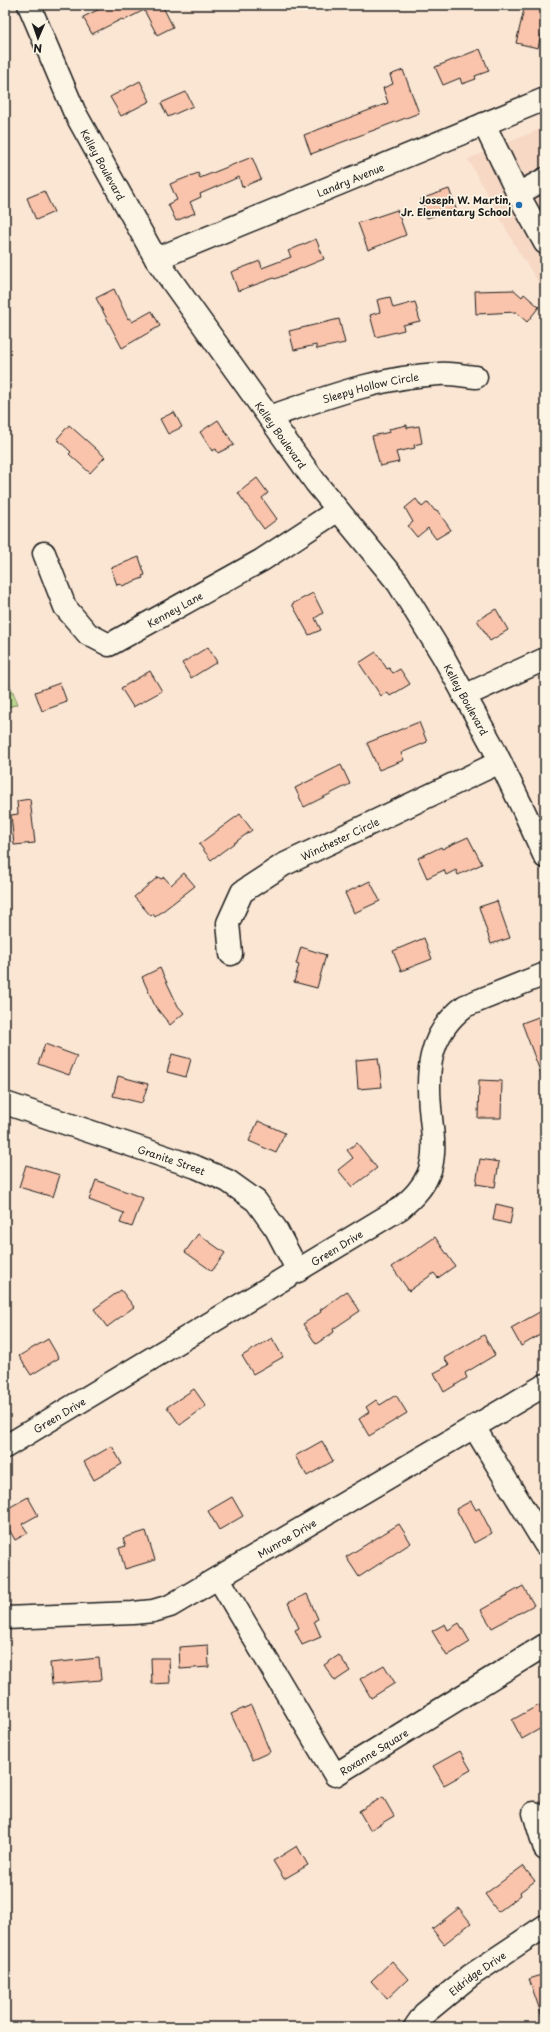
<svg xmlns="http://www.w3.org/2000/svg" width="550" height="2032" viewBox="0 0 550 2032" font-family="'Playpen Sans',sans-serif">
	<rect width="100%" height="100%" fill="#fbe6d4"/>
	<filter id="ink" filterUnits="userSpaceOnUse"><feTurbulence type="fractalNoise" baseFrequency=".025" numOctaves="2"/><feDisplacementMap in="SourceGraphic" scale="8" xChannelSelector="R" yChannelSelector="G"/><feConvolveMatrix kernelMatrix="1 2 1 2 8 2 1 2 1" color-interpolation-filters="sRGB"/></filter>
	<g filter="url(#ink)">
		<!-- built -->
		<path fill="#f6d8c5" d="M545,127V292L518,251L468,159Z"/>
		<!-- green -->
		<path fill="#bbd78e" stroke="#6c7a55" d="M5,674L18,704L5,708Z"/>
		<!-- building -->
		<g fill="#f9c4ab" stroke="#1c1c1c">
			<path d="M108,5H162L173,27L157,35L144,10L123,21L122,19L92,34L83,17Z"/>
			<path d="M525,5H544L541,16L545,17L538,48L516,43Z"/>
			<path d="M480,49L489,71L475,76L476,79L462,84L460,78L443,85L435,67Z"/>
			<path d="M403,70L419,113L311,154L304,135L388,103L383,88L393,84L390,75Z"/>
			<path d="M140,81L150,101L121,116L110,97Z"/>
			<path d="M186,92L193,106L168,117L161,103Z"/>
			<path d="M252,157L261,179L242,187L239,177L200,194L201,197L190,202L195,213L176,221L168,204L177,200L170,184L198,173L200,178Z"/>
			<path d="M449,189L456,209L427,218L421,199Z"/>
			<path d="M44,191L54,212L36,220L27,198Z"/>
			<path d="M397,210L406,235L368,250L358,223Z"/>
			<path d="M316,239L324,259L275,279L274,278L238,291L231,272L260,261L262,268L291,257L288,251Z"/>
			<path d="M114,289L128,319L130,318L132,322L152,311L160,326L122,348L96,298Z"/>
			<path d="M514,290L522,297L524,294L539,307L527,322L516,312L476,314L475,291Z"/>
			<path d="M390,297L393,308L415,302L420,321L403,325L404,330L376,337L370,315L380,312L377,300Z"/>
			<path d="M339,319L345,343L317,349L316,345L294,350L289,331Z"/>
			<path d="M174,412L182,427L168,434L160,419Z"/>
			<path d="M218,420L234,445L218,453L216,449L212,451L200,432Z"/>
			<path d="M69,425L105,457L90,473L69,454L71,452L57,439Z"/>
			<path d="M407,425V428L419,426L422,443L414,445L415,448L396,452L399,462L380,466L372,436L390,432L389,429Z"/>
			<path d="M257,478L268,493L262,498L277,519L264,529L238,493Z"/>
			<path d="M416,499L422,507L428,502L435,511L437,510L451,530L436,539L428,528L417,537L408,526L413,522L405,508Z"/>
			<path d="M139,557L145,575L142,576L143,578L122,586L121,584L117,585L111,568Z"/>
			<path d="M313,593L323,613L315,618L321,630L309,635L292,604Z"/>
			<path d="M496,609L508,630L490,641L477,620Z"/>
			<path d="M208,647L217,662L191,678L182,663Z"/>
			<path d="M376,652L387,669L389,668L393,673L400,669L410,684L390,696L387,692L381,696L359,663Z"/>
			<path d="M150,671L162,691L133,707L121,688Z"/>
			<path d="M60,683L67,702L42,711L35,692Z"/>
			<path d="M419,722L427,742L401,753L404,760L379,770L367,743Z"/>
			<path d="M341,765L350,784L304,807L295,788Z"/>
			<path d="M30,799L35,843L14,845L11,815L18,814L17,801Z"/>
			<path d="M240,814L252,830L211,860L199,844Z"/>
			<path d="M468,837L482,864L458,875L456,870L446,875L444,870L427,878L418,858L441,847L442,849Z"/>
			<path d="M184,873L195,886L155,917L153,914L151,916L134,897L158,877L161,879L164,877L171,885Z"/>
			<path d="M370,881L380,901L354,913L345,893Z"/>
			<path d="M497,901L510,938L491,944L479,907Z"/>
			<path d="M424,938L432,959L401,971L393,951Z"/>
			<path d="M301,947L326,955L317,988L294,982L299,965L296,964Z"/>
			<path d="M160,968L178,1006L184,1013L170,1025L155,1006L142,977Z"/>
			<path d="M541,1016L545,1028L544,1082L522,1023Z"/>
			<path d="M45,1044L77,1056L69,1075L38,1064Z"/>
			<path d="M172,1054L191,1059L186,1077L167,1072Z"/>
			<path d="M378,1058L382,1087L358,1089L356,1060Z"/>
			<path d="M118,1076L148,1084L142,1103L113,1096Z"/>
			<path d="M479,1080L502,1081L501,1118H478Z"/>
			<path d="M258,1121L285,1133L276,1153L249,1141Z"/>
			<path d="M357,1143L377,1168L352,1187L338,1170L353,1158L347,1150Z"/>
			<path d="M480,1159L499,1162L495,1187L476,1184Z"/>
			<path d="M26,1165L60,1175L53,1197L19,1187Z"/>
			<path d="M96,1180L143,1198L132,1227L120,1223L124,1213L89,1200Z"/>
			<path d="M496,1204L513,1208L510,1224L493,1220Z"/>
			<path d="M198,1234L225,1253L212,1271L185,1252Z"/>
			<path d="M435,1237L455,1266L438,1278L434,1273L409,1291L392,1267Z"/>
			<path d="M121,1290L134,1307L107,1327L94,1309Z"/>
			<path d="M347,1291L360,1311L333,1329L334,1332L316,1344L303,1324L321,1312L320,1310Z"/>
			<path d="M545,1309V1332L521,1346L511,1328Z"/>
			<path d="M484,1335L495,1355L465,1373L467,1378L444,1392L434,1373L449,1365L444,1358Z"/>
			<path d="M272,1338L283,1357L253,1374L242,1356Z"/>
			<path d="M48,1339L59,1358L31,1375L19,1356Z"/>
			<path d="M194,1389L206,1406L180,1425L167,1407Z"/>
			<path d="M396,1395L407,1413L369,1436L359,1419L369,1412L366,1407L376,1400L380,1405Z"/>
			<path d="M322,1441L333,1461L307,1476L295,1456Z"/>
			<path d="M112,1446L122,1464L94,1480L84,1462Z"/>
			<path d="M28,1497L38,1515L22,1524L28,1533L15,1540L5,1522V1510Z"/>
			<path d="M232,1497L243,1516L219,1530L208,1511Z"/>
			<path d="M471,1501L476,1510L479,1508L492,1533L474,1543L456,1509Z"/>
			<path d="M399,1524L411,1543L359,1577L346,1557Z"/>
			<path d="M146,1531L155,1560L125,1569L119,1548L126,1546L123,1538Z"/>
			<path d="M523,1586L534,1605L492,1628L481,1610Z"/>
			<path d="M307,1594L318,1619L314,1621L321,1637L302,1645L295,1630L299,1628L288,1603Z"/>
			<path d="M459,1623L470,1642L447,1656L432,1631L445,1624L448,1630Z"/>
			<path d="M208,1645L209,1667L180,1669L179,1647Z"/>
			<path d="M339,1655L350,1671L335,1681L324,1665Z"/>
			<path d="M99,1658L101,1680L52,1684L50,1663Z"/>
			<path d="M151,1658H169L170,1683L152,1684Z"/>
			<path d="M384,1665L395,1683L371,1698L360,1679Z"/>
			<path d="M251,1705L270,1752L252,1760L231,1714Z"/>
			<path d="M539,1705L545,1716V1726L522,1739L512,1720Z"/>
			<path d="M460,1751L471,1770L444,1785L433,1766Z"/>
			<path d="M383,1797L394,1816L370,1830L359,1811Z"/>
			<path d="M297,1846L308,1865L284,1879L273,1861Z"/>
			<path d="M523,1866L535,1881L520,1892L521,1895L498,1912L485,1894Z"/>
			<path d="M459,1908L471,1923L444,1944L432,1929Z"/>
			<path d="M392,1961L408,1979L387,1999L371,1981Z"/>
			<path d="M545,1974V2019H543L529,1979Z"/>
		</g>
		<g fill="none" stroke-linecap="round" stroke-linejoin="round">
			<!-- minor casing -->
			<g stroke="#1c1c1c" stroke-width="25">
				<g id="minor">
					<path d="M484,124L518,194L545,179"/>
					<path d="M518,194L545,243"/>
					<path id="s1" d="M156,259L545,99"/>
					<path id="s2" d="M269,417C325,398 379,377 439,374C451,373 464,376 476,377"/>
					<path id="s3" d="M44,553L65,607L88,634L109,645L262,560L338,510"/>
					<path d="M464,696L545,659"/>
					<path id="s4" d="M231,954L228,923L242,892L283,865L500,762"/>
					<path id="s5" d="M5,1103L196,1167L228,1181L256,1201L276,1229L298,1271"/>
					<path d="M474,1427L545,1544"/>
					<path id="s6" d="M5,1447L401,1208C412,1198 422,1189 428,1175C436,1157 433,1136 431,1118C426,1073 427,1035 465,1006L545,974"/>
					<path id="s7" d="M219,1579L335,1775L545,1645"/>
					<path id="s8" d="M5,1618L133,1613L153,1611L170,1606L545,1385"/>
					<path d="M534,1813L545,1849"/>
					<path id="s9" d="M415,2027L424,2014L470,1976L545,1926"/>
				</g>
			</g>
			<!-- major casing -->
			<g stroke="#1c1c1c" stroke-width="25">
				<g id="major">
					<path id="s10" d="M29,5L74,111L156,259L316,483L398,583L443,656L492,745L524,811L545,857"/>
				</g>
			</g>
			<!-- minor -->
			<use href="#minor" stroke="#fcf5e5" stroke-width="22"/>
			<!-- major -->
			<use href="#major" stroke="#fcf5e5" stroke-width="22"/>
		</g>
	</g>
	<!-- markers -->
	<circle fill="#1f6fb2" stroke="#fcf5e5" stroke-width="1.5" cx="519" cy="205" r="4"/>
	<g text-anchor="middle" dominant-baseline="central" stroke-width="3.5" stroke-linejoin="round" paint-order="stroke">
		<!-- street labels -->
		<g font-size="10" fill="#1c1c1c" stroke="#fcf5e5">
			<text stroke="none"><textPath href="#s10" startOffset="176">Kelley Boulevard</textPath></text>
			<text stroke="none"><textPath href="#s1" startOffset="210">Landry Avenue</textPath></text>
			<text stroke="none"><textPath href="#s2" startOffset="106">Sleepy Hollow Circle</textPath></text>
			<text stroke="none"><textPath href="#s10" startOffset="500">Kelley Boulevard</textPath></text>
			<text stroke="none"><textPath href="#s3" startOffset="192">Kenney Lane</textPath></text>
			<text stroke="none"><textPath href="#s10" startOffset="824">Kelley Boulevard</textPath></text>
			<text stroke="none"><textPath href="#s4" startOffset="177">Winchester Circle</textPath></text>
			<text stroke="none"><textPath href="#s5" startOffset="176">Granite Street</textPath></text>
			<text stroke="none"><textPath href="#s6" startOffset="387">Green Drive</textPath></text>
			<text stroke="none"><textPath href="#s6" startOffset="63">Green Drive</textPath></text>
			<text stroke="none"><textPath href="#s8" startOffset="301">Munroe Drive</textPath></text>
			<text stroke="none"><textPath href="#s7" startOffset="273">Roxanne Square</textPath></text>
			<text stroke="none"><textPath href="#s9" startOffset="83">Eldridge Drive</textPath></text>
		</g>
		<!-- poi labels -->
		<g font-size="10" font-weight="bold" fill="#1c1c1c" stroke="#fcf5e5" text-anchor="end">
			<text x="511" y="199">Joseph W. Martin,<tspan x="511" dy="12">Jr. Elementary School</tspan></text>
		</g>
	</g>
	<!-- margin -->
	<rect width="550" height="2032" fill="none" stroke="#fcf5e5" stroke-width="20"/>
	<rect x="10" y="10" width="530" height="2012" fill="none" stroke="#1c1c1c" stroke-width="1.5" filter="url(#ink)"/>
	<!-- north arrow -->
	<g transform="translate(38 38) rotate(182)" stroke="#fcf5e5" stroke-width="3" paint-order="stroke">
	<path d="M0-3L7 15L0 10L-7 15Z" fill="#1c1c1c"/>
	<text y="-6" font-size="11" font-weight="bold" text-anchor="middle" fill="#1c1c1c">N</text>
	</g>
</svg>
